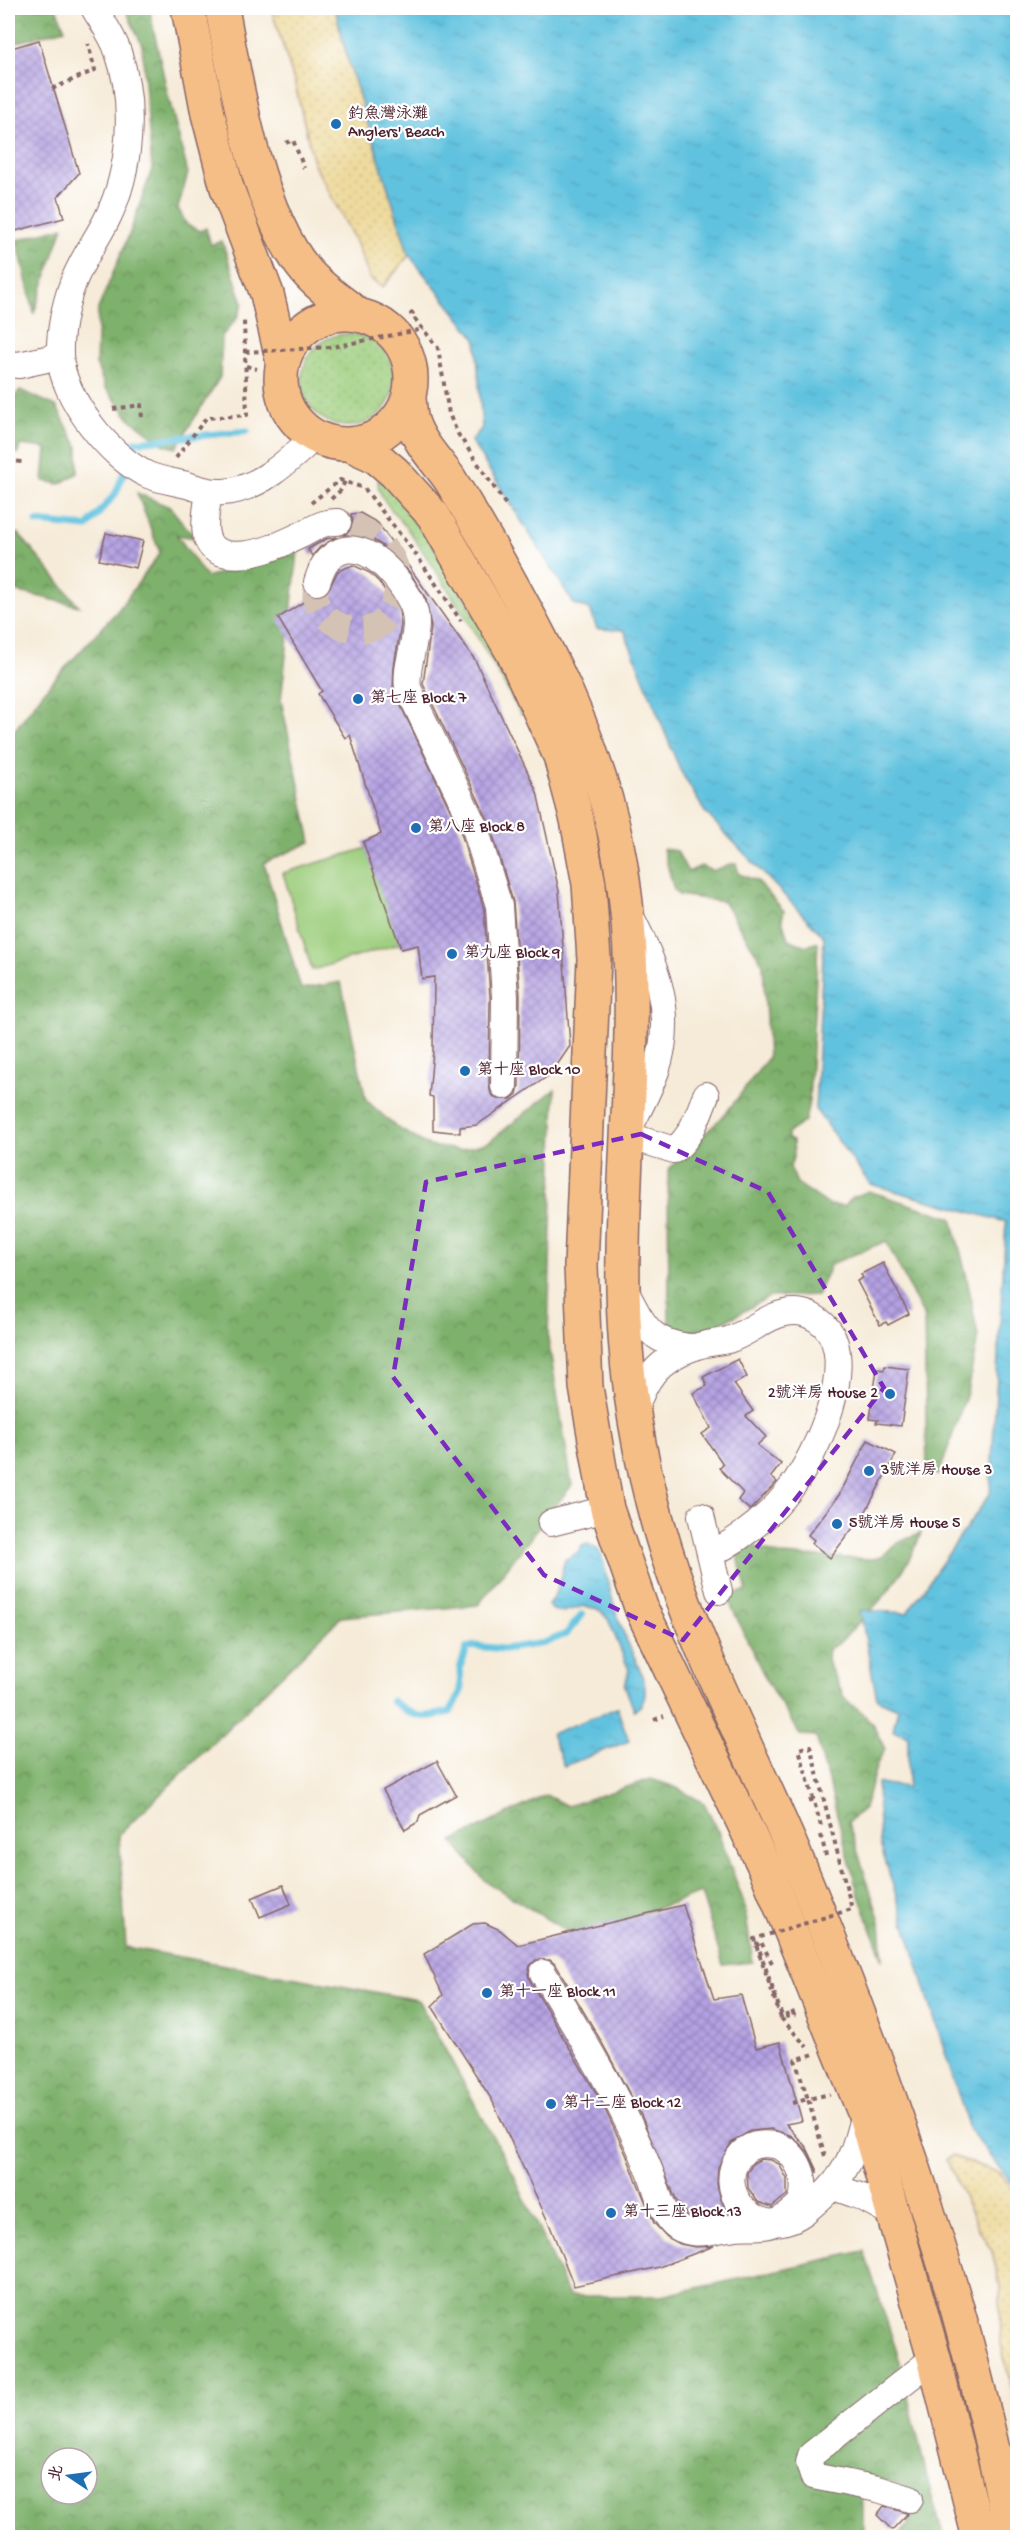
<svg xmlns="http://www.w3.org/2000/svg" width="1025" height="2545" viewBox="0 0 1025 2545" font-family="'Gochi Hand','LXGW WenKai TC',sans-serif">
	<defs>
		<pattern id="grass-dots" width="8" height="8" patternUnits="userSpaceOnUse" patternTransform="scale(1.5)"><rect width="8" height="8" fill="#9dce7d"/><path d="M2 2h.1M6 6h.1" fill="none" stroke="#89b06c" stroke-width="1.8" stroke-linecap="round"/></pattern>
		<pattern id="forest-crowns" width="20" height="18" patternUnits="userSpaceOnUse" patternTransform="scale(1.5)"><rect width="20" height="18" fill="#7eb16c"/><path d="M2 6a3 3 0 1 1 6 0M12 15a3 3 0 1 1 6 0" fill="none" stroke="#698f59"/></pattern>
		<pattern id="sand-dots" width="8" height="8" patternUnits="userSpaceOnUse" patternTransform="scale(1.5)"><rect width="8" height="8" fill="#eeda9e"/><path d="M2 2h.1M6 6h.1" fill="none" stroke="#cebb88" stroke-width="1.8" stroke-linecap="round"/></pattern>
		<pattern id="water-ripples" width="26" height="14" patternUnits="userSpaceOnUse" patternTransform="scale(1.5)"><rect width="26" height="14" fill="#61c2df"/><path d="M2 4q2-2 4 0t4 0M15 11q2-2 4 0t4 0" fill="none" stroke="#56a6c0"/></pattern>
		<pattern id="building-cross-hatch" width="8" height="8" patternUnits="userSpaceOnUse" patternTransform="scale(1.5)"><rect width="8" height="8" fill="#b4a1e3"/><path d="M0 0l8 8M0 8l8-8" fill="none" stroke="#9483b8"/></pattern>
	</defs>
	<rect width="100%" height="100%" fill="#fff"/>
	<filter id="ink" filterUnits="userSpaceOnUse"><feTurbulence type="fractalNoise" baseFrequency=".0167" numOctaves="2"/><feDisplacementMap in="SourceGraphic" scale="12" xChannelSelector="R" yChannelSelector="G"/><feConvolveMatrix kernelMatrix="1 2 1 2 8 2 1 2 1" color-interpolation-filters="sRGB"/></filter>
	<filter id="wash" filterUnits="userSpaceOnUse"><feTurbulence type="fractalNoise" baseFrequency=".008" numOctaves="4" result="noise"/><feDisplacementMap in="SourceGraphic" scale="24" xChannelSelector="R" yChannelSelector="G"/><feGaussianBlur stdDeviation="1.35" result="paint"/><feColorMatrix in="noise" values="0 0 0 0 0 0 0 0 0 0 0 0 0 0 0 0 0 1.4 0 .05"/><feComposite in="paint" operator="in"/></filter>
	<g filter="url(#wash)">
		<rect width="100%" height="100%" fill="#f6ebd8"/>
		<!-- grass -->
		<g fill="url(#grass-dots)" stroke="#747654" stroke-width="1.5">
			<circle cx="348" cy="380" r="46"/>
			<path d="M378,480C400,492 415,518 429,539C462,590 491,644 521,698V715C487,651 450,589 408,530C398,516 376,497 378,480Z"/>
		</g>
		<!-- forest -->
		<g fill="url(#forest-crowns)" stroke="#64684c" stroke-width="1.5" fill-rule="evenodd">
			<path d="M8,8H56L65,29L8,45Z"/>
			<path d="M125,8H149L167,91L188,173L178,208L187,225L200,231L206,228L211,245L222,241L243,303L237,318L222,336L220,377L176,448L163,444L130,419L105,387L96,364L98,309L131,230L152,169L142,45Z"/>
			<path d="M63,227L34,313L17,240Z"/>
			<path d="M20,390L56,406L78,447V473L60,484L43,481L46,448L20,445L18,454L8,446V404Z"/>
			<path d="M137,493L170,507L195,538L177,535L206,577L298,551L281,700L311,842L264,863L301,989L341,982L366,1100L396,1127L429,1146L460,1150L489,1142L555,1089L548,1338L572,1485L478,1605L341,1617L119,1835L126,1947L418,2000L513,2173L569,2296H661L864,2251L902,2368L801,2466L860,2493L863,2504V2530L853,2537H8V739L44,691L119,609L160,553ZM51,2458H87V2494H51Z"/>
			<path d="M18,533L79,606L11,590L8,593V536Z"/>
			<path d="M663,849L677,851L688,872L701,866L712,871L731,864H736L739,874L757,881L784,911L782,919L788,939L806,946L818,942L809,1102L805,1121L788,1133V1139L793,1141L794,1154L790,1167L797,1183L829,1205L845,1206L853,1197L869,1191L952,1218L967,1278L978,1337L967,1392L939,1475L927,1473L924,1317L886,1241L831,1264L817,1295L769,1297L735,1316L701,1332L684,1331L669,1325L668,1170L726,1113L768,1058L763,964L724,902L679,895L674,890Z"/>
			<path d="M921,1533C903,1583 874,1607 838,1644L828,1649L827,1661L845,1699L863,1713L873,1725L885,1749L877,1764L864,1808L848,1822L880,1921L883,1960L858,1893L816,1736L800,1735L767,1682L726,1595L747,1591L735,1548L758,1547L779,1555L873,1559L884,1555L895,1544Z"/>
			<path d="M651,1779L675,1787L704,1803L716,1826L744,1903L753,1962L723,1965L701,1893L576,1937L485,1881L452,1841L546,1795L567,1806Z"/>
			<path d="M907,2393L931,2494L944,2537H899L925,2501L900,2484L822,2467L821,2456Z"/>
		</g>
		<!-- sand -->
		<g fill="url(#sand-dots)" stroke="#9c7c64" stroke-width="1.5">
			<path d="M271,8H335L347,57L409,255L383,287L370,279L357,244L314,164L295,84Z"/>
			<path d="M952,2156L1000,2173L1017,2196V2411L1001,2344L1000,2286L992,2251L978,2228L946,2159Z"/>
		</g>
		<!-- pitch -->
		<path fill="#9dce7d" stroke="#747654" stroke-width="1.5" d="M374,846L402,943L312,970L283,873Z"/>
		<!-- water -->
		<g fill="url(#water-ripples)" stroke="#567085" stroke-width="1.5">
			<path d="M335,8H1017V2190L969,2129L880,1844L877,1783L908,1787V1736L893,1730L898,1708L877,1699L860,1610L907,1613L990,1494L1006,1222L870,1184L815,1109L824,937L705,812L680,770L624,630L597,629L590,609L574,604L471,441L482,428L476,339L409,255L347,57Z"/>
			<path d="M588,1544L597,1549L601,1554C607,1580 613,1606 623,1631C629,1649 645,1672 645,1692C645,1700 641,1708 634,1710L625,1686L629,1670L608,1619L598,1609L584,1606L562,1612L553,1610L548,1605C559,1592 560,1577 565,1560L577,1553L582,1546Z"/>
			<path d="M617,1708L629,1741L564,1766L551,1734Z"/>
		</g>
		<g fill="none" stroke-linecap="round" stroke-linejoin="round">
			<!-- stream -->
			<g stroke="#61c2df" stroke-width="7">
				<path d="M130,456L135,442L247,431"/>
				<path d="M37,522L87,527L116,493L126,467"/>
				<path d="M392,1701C417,1719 420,1719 450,1712L461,1691L460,1668L467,1648L475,1646L504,1649L544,1643L566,1634L582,1615"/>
			</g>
		</g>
		<g id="blocks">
			<!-- building -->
			<g fill="url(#building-cross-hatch)">
				<path d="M39,40L79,173L58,197L64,218L8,233V49Z"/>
				<path d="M360,513L378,523L475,660L537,792L559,891L570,1046L551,1074L477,1125L460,1127V1133L433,1130V1097L429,1096L433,1051L434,977L422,979L418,945L401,949L363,842L381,834L350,735L345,738L318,694L322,691L278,618L313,596L326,594L338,571L353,565L370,573L379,582L399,611L401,625L394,666L393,689L461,833L484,909L490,997L489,1086L491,1094L497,1099H511L517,1094L519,1086L520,996L513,902L489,822L423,684L431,627L426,599L411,574L389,550L372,539L359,535H344L351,529L353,521L351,514Z"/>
				<path d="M106,533L143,541L136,568L99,560Z"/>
				<path d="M337,537L320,547L312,556L308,549L326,539Z"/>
				<path d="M883,1263L909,1314L888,1325L886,1322L880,1325L857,1281L863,1278L861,1274Z"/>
				<path d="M738,1359L747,1377L734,1384L753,1411L746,1416L766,1437L757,1445L781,1464L771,1477L777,1482L750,1510L738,1500L743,1493L719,1468L723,1464L702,1434L711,1428L693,1393L707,1386L703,1377Z"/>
				<path d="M885,1366L909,1369L901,1426L876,1423L878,1420L870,1419L877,1369L884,1370Z"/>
				<path d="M868,1440L896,1454L866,1511L830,1558L812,1543L814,1540L808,1535L839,1495Z"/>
				<path d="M437,1761L456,1795L420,1815L418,1822L405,1830L383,1790Z"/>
				<path d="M283,1885L291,1904L260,1917L252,1898Z"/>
				<path d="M683,1905L714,1999L741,1995L756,2048L780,2042L802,2121L786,2124L807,2148L817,2169V2173L808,2152L792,2136L771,2129L750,2131L731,2143L718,2167L717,2184L721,2200L728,2213L700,2218L686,2214L676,2200L641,2115L600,2039L556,1965L550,1960H536L530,1966L528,1974L530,1981L602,2103L626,2154L654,2223L667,2237L680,2244L695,2247L714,2246L659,2267L574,2286L550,2226L492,2100L432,2006L443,1995L424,1954L473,1924L485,1923L500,1930L518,1945Z"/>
				<path d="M761,2159L771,2160L779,2164L787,2179V2195L772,2207L758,2202L748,2188L747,2173L753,2163Z"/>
				<path d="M884,2506L906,2513H908L892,2530L877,2515Z"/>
			</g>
		</g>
	</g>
	<g filter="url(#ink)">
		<use href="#blocks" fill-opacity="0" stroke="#866668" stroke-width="1.5"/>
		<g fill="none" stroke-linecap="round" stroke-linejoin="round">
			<!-- minor-tunnel -->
			<path stroke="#d4c2b5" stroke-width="26" stroke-dasharray="26 13" stroke-linecap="butt" d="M317,582C317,588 314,595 316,601C322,626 365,640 384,621C391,614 394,605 396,596C406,558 374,528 338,522"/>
			<!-- minor casing -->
			<g stroke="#866668" stroke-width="28">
				<g id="minor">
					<path d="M94,8C102,22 113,36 118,52C136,103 131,171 107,219C96,241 81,261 73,283C65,304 59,333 60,355C61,396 111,459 148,475C160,480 174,482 187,485C199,489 211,493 223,492C258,490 290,460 314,437"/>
					<path d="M8,364L19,365L60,356"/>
					<path d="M209,492C206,514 196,549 227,554C254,558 280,545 303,534C315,528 324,521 338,522"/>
					<path d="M317,582C320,574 323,563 330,558C361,529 402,580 413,606C423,632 404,661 408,688L475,828L499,906L505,997L504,1086"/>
					<path d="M630,915C656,965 676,1014 656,1071C648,1093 636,1114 626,1135L674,1150C692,1137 698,1115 706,1095"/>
					<path d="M625,1290C643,1325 650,1344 693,1347"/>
					<path d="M634,1412C645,1379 657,1360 692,1348C703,1343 716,1343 728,1340C751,1333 769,1312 795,1312C805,1312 815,1317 823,1324C861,1358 816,1456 791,1488C770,1516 742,1538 711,1554"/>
					<path d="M701,1516L719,1591"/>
					<path d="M551,1523L607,1509"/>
					<path d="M543,1973C582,2038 623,2103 651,2174C658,2192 663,2223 684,2230C700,2236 713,2230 729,2228C748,2224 764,2231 782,2219C787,2216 799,2206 801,2201C809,2181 797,2150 775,2145C760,2143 748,2144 739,2157C716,2187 749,2232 786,2221C798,2218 807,2210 816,2202C847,2176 856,2150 864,2112"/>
					<path d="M834,2187L862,2197L893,2214"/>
					<path d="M910,2499L878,2489L813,2476L809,2463L811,2455L934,2358"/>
				</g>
			</g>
			<!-- major casing -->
			<g stroke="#866668" stroke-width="36">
				<g id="major">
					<path d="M188,8L208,114L227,188L267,294L283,363"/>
					<path d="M222,8C236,84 256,211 306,271C320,288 341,301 358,315"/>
					<circle cx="346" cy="379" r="65"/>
					<path d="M409,399C410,406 410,414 412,421C419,443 436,460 449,478C461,497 473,517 484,536C534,622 580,707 607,803C652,962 620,1127 623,1288C624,1360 634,1431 652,1501C685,1634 753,1753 805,1879C893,2091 969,2311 1011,2538"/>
					<path d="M351,445L375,456L394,472L433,515L513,653L560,756L577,820L589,884L594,959L581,1266L586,1387L607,1509L642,1610L766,1870L864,2112L934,2358L979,2538"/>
				</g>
			</g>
			<!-- path -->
			<g stroke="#866668" stroke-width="4" stroke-dasharray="4.5 4.5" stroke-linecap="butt">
				<path d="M52,89L95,70L88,44"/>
				<path d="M286,143L293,140L304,168"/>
				<path d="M414,312L411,314L438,348L449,414L458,434L508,508"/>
				<path d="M246,366L257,369"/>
				<path d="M113,409L141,405L142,419"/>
				<path d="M176,458L206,418L247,415L244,321"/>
				<path d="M8,461L23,462"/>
				<path d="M331,499L341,490L345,481"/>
				<path d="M311,503L340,480L364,488L417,556L461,621"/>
				<path d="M654,1720L664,1716"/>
				<path d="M809,1801L814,1799"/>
				<path d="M821,1835L826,1856"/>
				<path d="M772,1963L761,1942L757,1943L782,2016L791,2014"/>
				<path d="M792,2011L794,2015L781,2018L807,2047"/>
				<path d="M792,2103L808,2099L795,2060L814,2054"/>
				<path d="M825,2156L808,2099L830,2094"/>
			</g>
			<!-- minor -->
			<use href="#minor" stroke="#fff" stroke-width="26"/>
			<!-- major -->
			<use href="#major" stroke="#f6be87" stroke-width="33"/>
			<!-- path-bridge -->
			<g stroke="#866668" stroke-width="4" stroke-dasharray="4.5 4.5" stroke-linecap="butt">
				<path d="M245,352L332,347L424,329"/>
				<path d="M781,2018L754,1939L852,1909L810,1746L799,1749L821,1826"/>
			</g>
		</g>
	</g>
	<!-- marked area -->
	<path fill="none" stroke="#7b2cbf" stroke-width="4.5" stroke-dasharray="12 8" stroke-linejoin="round" d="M641,1134L768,1192L884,1388L683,1640L544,1575L393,1377L426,1182Z"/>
	<!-- markers -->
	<g fill="#1f6fb2" stroke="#fff" stroke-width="2">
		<circle cx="336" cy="124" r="6"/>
		<circle cx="358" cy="699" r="6"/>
		<circle cx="416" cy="828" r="6"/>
		<circle cx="452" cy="954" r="6"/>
		<circle cx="465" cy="1071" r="6"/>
		<circle cx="890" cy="1394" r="6"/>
		<circle cx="869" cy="1471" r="6"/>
		<circle cx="837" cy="1524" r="6"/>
		<circle cx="487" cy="1993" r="6"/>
		<circle cx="551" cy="2104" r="6"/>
		<circle cx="611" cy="2213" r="6"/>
	</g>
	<g text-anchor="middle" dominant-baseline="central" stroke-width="4.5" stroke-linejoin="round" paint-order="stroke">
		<!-- poi labels -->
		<g font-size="16" fill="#4a1f2b" stroke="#fff" text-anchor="start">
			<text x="348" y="115">釣魚灣泳灘<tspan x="348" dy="18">Anglers' Beach</tspan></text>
			<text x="370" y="699">第七座 Block 7</text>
			<text x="428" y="828">第八座 Block 8</text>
			<text x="464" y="954">第九座 Block 9</text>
			<text x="477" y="1071">第十座 Block 10</text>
			<text x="878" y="1394" text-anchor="end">2號洋房 House 2</text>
			<text x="881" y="1471">3號洋房 House 3</text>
			<text x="849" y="1524">5號洋房 House 5</text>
			<text x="499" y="1993">第十一座 Block 11</text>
			<text x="563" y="2104">第十二座 Block 12</text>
			<text x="623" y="2213">第十三座 Block 13</text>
		</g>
	</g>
	<!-- margin -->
	<rect width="1025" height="2545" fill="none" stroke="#fff" stroke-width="30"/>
	<!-- north arrow -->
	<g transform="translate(69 2476) rotate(283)"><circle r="28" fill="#ffffff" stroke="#b7a5aa" stroke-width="1.5"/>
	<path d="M0-4.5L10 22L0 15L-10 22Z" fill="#1f6fb2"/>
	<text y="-9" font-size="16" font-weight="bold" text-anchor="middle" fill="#4a1f2b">北</text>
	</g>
</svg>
